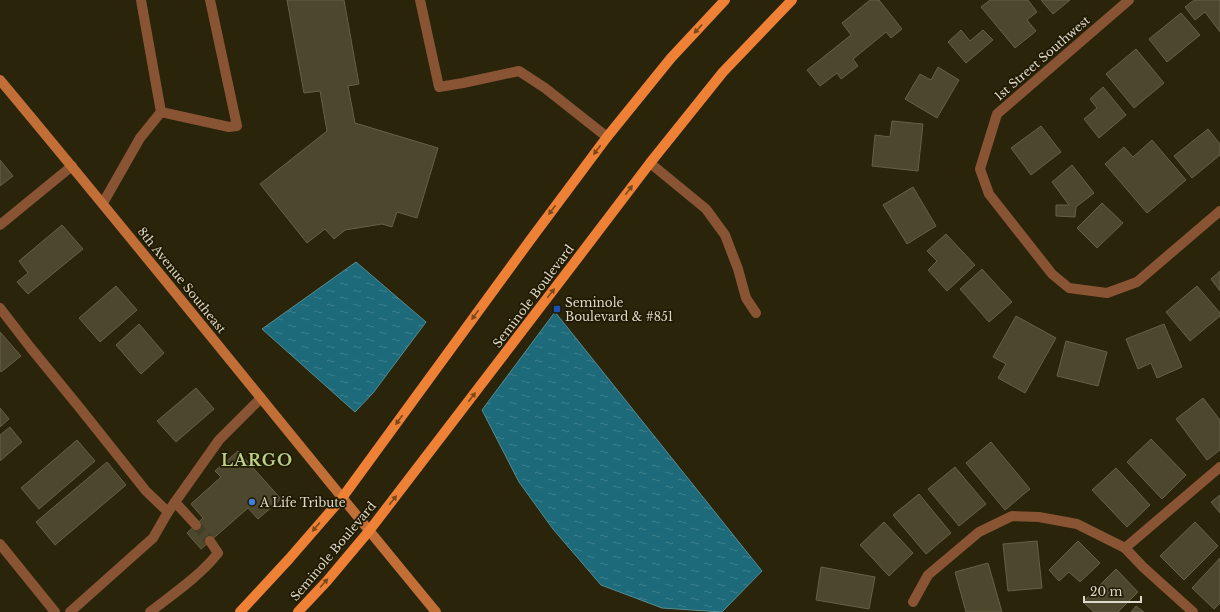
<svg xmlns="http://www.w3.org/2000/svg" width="1220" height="612" viewBox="0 0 1220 612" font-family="'Libre Baskerville',serif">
	<defs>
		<pattern id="water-ripples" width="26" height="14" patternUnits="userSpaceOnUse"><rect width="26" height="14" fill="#1d6b7a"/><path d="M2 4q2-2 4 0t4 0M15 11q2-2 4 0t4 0" fill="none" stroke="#3d808c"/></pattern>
	</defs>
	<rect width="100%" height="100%" fill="#2a240a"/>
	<!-- water -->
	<g fill="url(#water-ripples)" stroke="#578c92">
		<path d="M356,262L426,322L373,393L355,412L262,329Z"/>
		<path d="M555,312L762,571L722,612L662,608L601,585L553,529L519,482L482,410Z"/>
	</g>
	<!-- building -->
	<g fill="#4d472d" stroke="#676045">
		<path d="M287,0H344L359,84L348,86L355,123L438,148L417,218L397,212L392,227L382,224L345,230L334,239L325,229L307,243L260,184L327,131L320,91L304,93Z"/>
		<path d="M870,0H879L902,29L891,38L886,32L853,59L858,66L841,79L837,73L820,86L807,70L851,35L842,23Z"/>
		<path d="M990,0H1028L1037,12L1027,20L1036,31L1015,48L981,7Z"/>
		<path d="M1041,0H1070L1053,14Z"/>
		<path d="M1194,0H1220V32L1205,12L1195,20L1185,7Z"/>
		<path d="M1181,13L1200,35L1167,62L1149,39Z"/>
		<path d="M961,30L970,41L983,30L993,40L966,63L948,42Z"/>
		<path d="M1136,49L1164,83L1134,108L1106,74Z"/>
		<path d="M938,67L959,80L937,118L905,99L920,74L931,80Z"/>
		<path d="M1103,87L1126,115L1099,138L1084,119L1097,108L1090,99Z"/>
		<path d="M892,121L923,124L918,171L872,166L875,135L890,137Z"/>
		<path d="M1041,126L1061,152L1031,175L1011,148Z"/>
		<path d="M1208,129L1220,144V155L1192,178L1174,156Z"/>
		<path d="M1152,140L1186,180L1147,213L1105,164L1124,147L1133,157Z"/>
		<path d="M0,160L13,176L0,186Z"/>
		<path d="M1072,165L1094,193L1076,207L1075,217L1056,216V205H1069L1052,182Z"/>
		<path d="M913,187L936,226L907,244L883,205Z"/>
		<path d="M1102,203L1123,223L1097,248L1077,228Z"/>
		<path d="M62,225L83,249L28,294L17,282L28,273L19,261Z"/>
		<path d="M946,234L975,265L947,291L928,270L937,261L927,251Z"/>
		<path d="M982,269L1012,302L989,322L960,289Z"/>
		<path d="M1220,271V291L1211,279Z"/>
		<path d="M116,286L137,310L100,342L79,318Z"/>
		<path d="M1197,286L1220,313V316L1190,341L1166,312Z"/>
		<path d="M1016,316L1056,338L1025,393L998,378L1006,364L993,357Z"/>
		<path d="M139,324L164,353L141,374L116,345Z"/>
		<path d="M1164,324L1182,367L1157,378L1151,363L1138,369L1126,339Z"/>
		<path d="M0,332L21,356L1,372L0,370Z"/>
		<path d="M1066,341L1107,352L1098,386L1057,376Z"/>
		<path d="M196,388L214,409L176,442L157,421Z"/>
		<path d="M1203,398L1220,420V450L1207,460L1176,419Z"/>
		<path d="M0,408L9,419L0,427Z"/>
		<path d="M10,427L22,442L0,461V435Z"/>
		<path d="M1151,439L1186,475L1162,499L1127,462Z"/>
		<path d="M77,440L95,461L39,509L21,488Z"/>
		<path d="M991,442L1030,489L1005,510L966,463Z"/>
		<path d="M238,451L281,499L258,519L248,508L201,549L187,533L203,518L191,504L221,477L215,471Z"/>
		<path d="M107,462L126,485L55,545L36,522Z"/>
		<path d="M955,467L986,504L959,526L928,489Z"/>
		<path d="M1116,468L1150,505L1127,527L1092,490Z"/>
		<path d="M919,494L951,533L926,554L893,515Z"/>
		<path d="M1220,495V513L1211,502Z"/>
		<path d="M884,522L913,553L889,576L860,545Z"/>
		<path d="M1195,522L1218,546L1184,580L1160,556Z"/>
		<path d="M1037,541L1042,588L1008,591L1003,544Z"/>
		<path d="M1078,541L1100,563L1080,582L1069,572L1059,581L1049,570Z"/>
		<path d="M1220,558V603L1214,609L1192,588Z"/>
		<path d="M988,563L1002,612H966L955,572Z"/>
		<path d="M821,567L875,577L869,609L816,600Z"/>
		<path d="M1116,569L1138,592L1118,612H1094L1083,602Z"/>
		<path d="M1136,606L1144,612H1131Z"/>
	</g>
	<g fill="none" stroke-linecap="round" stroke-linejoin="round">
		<!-- street-tunnel -->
		<path stroke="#453f27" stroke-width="10" stroke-dasharray="10 5" stroke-linecap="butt" d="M196,525L210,541"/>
		<!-- lane -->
		<g stroke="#895434" stroke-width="10">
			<path d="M420,0L439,87L463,83L519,71L545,88L607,137"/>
			<path d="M161,112L229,127L237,126L210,0"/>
			<path d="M650,163L706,209L725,235L738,269L746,298L756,313"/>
			<path d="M103,203L140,138L161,112L141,0"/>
			<path d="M0,308L30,347L79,407L146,491L168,512"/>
			<path d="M70,612L153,538L168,512L219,440L261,398"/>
		</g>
		<!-- street -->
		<g stroke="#895434" stroke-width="10">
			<path d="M1129,0L997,114L980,169L989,194L1052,274L1069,288L1107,293L1137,282L1220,211"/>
			<path d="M0,225L72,166"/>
			<path d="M175,502L196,525"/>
			<path d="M0,544L55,612"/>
			<path d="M1125,548L1220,467"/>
			<path d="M913,602L928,575L979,532L1012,516L1039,517L1077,524L1125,548L1143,567L1193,612"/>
			<path d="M150,612C173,594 200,576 218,553L210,541"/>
		</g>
		<!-- secondary -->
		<path stroke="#c26e37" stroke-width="10" d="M0,80C147,256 290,435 436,612"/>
		<!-- primary -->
		<g stroke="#ef8136" stroke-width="10">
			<path d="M240,612L289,559L342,498L531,239L607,137L671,58L725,0"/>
			<path d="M298,612L327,581L369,531L574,263L650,163L723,72L792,0"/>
		</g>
	</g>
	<!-- one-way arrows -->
	<defs><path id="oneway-solid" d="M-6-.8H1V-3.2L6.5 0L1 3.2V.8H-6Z"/></defs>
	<g fill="#7d4819">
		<use href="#oneway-solid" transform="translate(698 29) rotate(133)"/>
		<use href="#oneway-solid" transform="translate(597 150) rotate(127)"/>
		<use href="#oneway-solid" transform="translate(629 190) rotate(-53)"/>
		<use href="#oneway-solid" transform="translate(552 210) rotate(127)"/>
		<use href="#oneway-solid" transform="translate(551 293) rotate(-52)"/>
		<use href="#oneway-solid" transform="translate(475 315) rotate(126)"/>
		<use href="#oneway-solid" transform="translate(472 397) rotate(-52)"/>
		<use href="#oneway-solid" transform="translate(399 420) rotate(126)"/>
		<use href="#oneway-solid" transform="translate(393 500) rotate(-52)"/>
		<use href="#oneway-solid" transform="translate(316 527) rotate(131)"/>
		<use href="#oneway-solid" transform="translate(324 583) rotate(-48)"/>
	</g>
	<!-- markers -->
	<rect fill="#1a4fb4" stroke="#201a02" stroke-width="1.5" x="553" y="305" width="8" height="8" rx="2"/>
	<circle fill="#3f7fe0" stroke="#201a02" stroke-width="1.5" cx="252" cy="502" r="4"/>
	<g text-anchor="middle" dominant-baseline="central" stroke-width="3.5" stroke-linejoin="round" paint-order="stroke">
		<!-- street labels -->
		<g font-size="12" fill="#ddd9ca" stroke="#201a02">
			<text transform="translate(1042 58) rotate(-41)">1st Street Southwest</text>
			<text transform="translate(182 280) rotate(51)">8th Avenue Southeast</text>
			<text transform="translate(533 296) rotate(-53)">Seminole Boulevard</text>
			<text transform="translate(333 551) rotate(-50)">Seminole Boulevard</text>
		</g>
		<!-- poi labels -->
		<g font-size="12" fill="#ddd9ca" stroke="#201a02" text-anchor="start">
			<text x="565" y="302">Seminole<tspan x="565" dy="14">Boulevard &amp; #851</tspan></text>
			<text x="260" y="502">A Life Tribute</text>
		</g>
		<!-- district labels -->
		<g font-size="16" font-weight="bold" letter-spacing="1" fill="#bcd187" stroke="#201a02">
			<text x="257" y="460">LARGO</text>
		</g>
	</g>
	<!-- scale -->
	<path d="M1084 596v6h57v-6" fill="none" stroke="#ddd9ca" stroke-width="2"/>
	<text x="1090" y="596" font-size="12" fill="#ddd9ca" stroke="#201a02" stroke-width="3" paint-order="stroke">20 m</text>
</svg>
